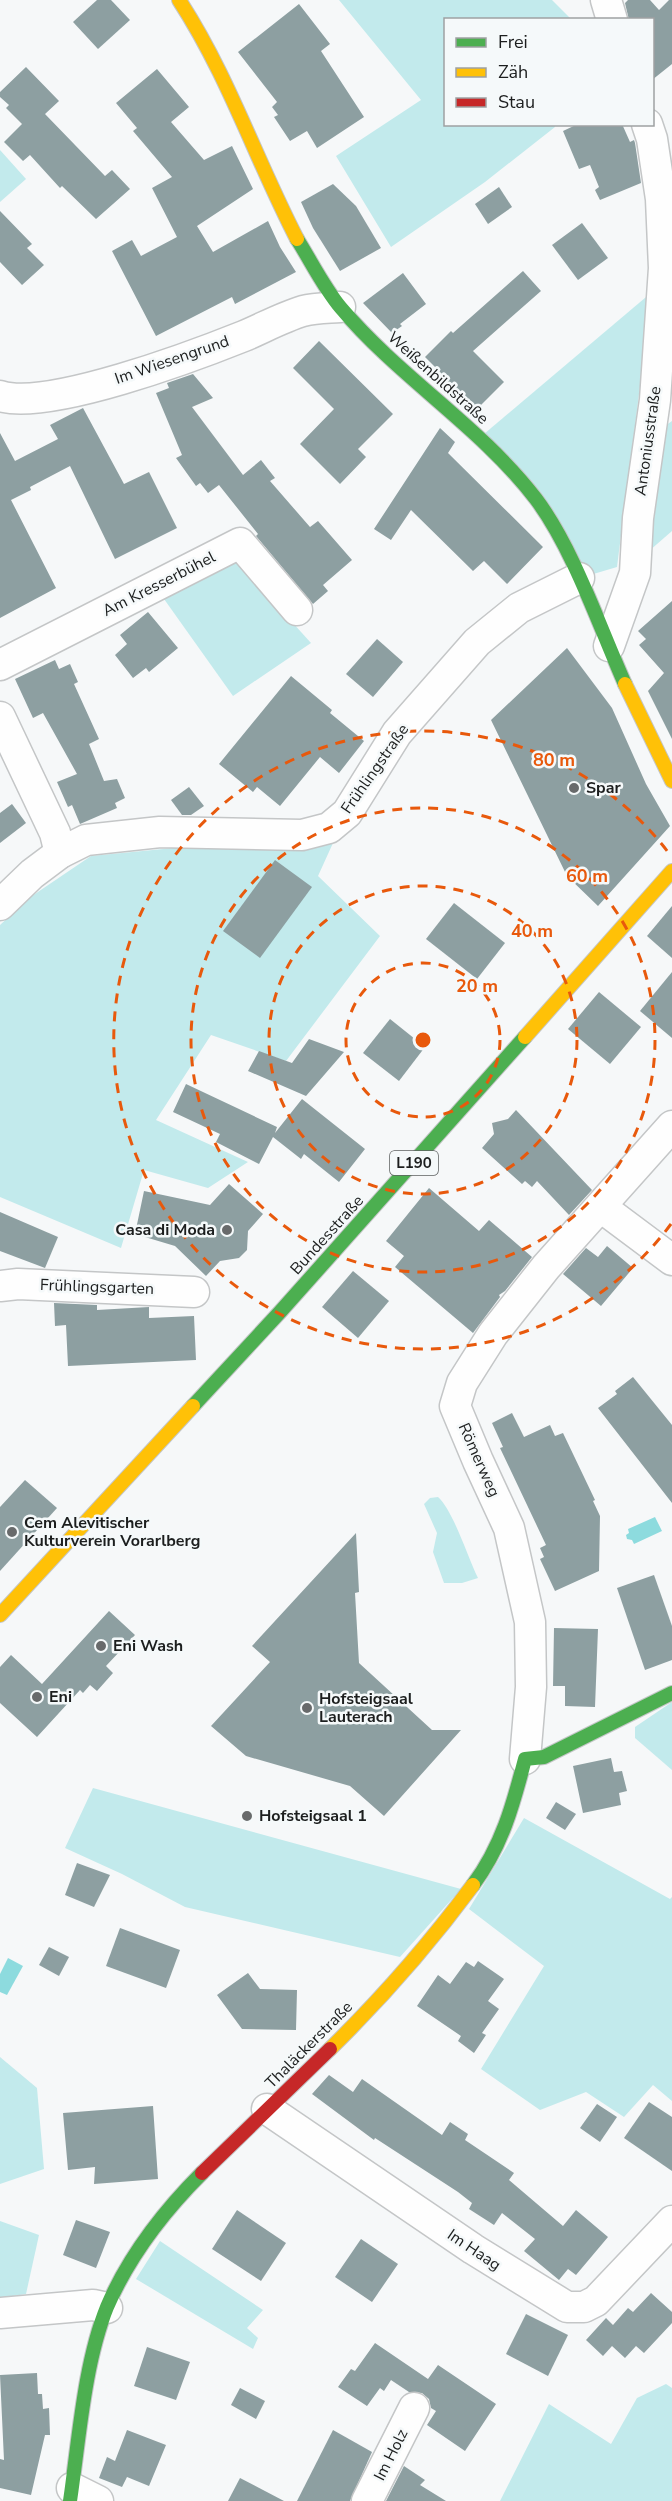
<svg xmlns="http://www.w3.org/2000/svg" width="672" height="2501" viewBox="0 0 672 2501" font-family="'Nunito Sans',sans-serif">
	<rect width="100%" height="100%" fill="#f6f8f9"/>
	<!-- green -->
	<g fill="#c2eaec">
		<path d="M339,0H552L571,19L446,20V124H554L555,127L485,182L391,247L336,156L421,100Z"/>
		<path d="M0,150L26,179L0,202Z"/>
		<path d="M652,292L617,567L590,575L484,434Z"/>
		<path d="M672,421V531L649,551L658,431Z"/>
		<path d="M235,559L311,643L233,696L164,599Z"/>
		<path d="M338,832L318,876L380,936L286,1061L211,1035L156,1120L248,1162L208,1188L144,1170L121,1248L0,1197V925L29,898L91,856Z"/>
		<path d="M438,1497C453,1510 468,1558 478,1578L462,1583H444L433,1552L437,1533L424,1504L430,1498Z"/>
		<path d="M672,1702V1770L635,1738V1727Z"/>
		<path d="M93,1788L461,1889L400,1957L185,1907L122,1874L65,1848Z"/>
		<path d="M524,1818L670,1899L672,1897V2101L653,2085L624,2117L586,2092L540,2110L481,2069L544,1966L469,1909Z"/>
		<path d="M0,2057L37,2088L44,2169L0,2184Z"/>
		<path d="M0,2221L39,2235L26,2294L0,2298Z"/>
		<path d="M160,2241L263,2310L247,2328L258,2338L253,2349L136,2279Z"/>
		<path d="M666,2384L672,2388V2501H500L549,2404L611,2444L637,2398Z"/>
	</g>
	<!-- water -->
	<g fill="#8ddbde">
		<path d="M655,1517L662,1531L634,1544L632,1540L627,1539L626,1535L629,1533L628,1529Z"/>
		<path d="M8,1958L23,1966L7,1995L0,1992V1974Z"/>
	</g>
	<!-- building -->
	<g fill="#8d9fa1">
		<path d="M97,0H111L130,20L98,49L73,22Z"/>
		<path d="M628,0H650L659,10L669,0H672V64L652,80V20H629L625,3Z"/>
		<path d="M299,4L330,44L321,51L364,117L317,148L307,131L290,141L274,117L278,115L272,107L277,102L238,52Z"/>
		<path d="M26,67L59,101L45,114L105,176L112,170L130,189L96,219L62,186L60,188L30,155L23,161L4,142L22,124L6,108L9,105L0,97V92Z"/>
		<path d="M157,69L189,107L171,122L204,160L232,146L253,189L197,226L213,252L268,221L280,247L296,272L235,304L232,297L156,336L112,251L132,240L141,256L177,237L152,188L172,177L133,131L137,128L116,103Z"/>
		<path d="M578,124H622L630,142L634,140L635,143L641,183L600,200L595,190L599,187L590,165L579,169L563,131Z"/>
		<path d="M333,184L356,206L381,248L340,271L313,228L301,202Z"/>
		<path d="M499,187L512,207L488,224L475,204Z"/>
		<path d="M0,211L32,244L27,248L44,265L22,285L0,262Z"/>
		<path d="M582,223L608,258L578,280L552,245Z"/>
		<path d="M523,271L541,291L473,351L504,382L476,410L442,380L445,377L425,357L451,331L453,333Z"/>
		<path d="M403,273L426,304L400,324L402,326L392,333L363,303Z"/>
		<path d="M319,341L393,414L358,449L366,457L340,484L300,444L334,409L293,368Z"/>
		<path d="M193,374L213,398L192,407L243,475L261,460L275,478L270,481L310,527L318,521L352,560L323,585L328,591L313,604L256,536L258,534L219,485L208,493L200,483L196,486L176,458L182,455L156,393L169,388L167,383Z"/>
		<path d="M83,408L124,484L149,472L177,528L115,559L70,466L30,487L31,490L11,500L56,588L0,618V433L15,461L58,439L50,425Z"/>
		<path d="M440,428L455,442L448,453L543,547L507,584L484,561L473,571L411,510L391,540L374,529Z"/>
		<path d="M672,601V739L648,691L664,673L639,645L646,639L638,631Z"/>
		<path d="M148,612L178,648L149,672L146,668L133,678L115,655L127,644L120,635Z"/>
		<path d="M377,639L403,662L373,697L346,674Z"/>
		<path d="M567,648L612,708L646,784L670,826L598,906L567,876L491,720Z"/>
		<path d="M55,660L59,669L70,664L78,682L74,684L99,739L89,744L104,781L117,779L125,798L115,803L117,808L80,824L72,805L68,807L57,782L77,774L43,713L33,718L15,679Z"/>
		<path d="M291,676L332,710L330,713L364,741L339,773L320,757L280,806L257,787L253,792L219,764Z"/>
		<path d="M189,787L204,806L191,815H182L171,800Z"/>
		<path d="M12,804L26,823L0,843V813Z"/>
		<path d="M275,860L312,887L260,958L223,931Z"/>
		<path d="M454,903L505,943L477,979L426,939Z"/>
		<path d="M672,906V958L647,936Z"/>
		<path d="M672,972V1038L640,1011Z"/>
		<path d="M599,992L641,1027L610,1064L568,1029Z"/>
		<path d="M390,1019L425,1047L399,1081L363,1053Z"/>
		<path d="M309,1039L344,1052L306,1096L248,1071L259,1051L292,1063Z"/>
		<path d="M186,1084L277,1127L275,1133L302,1099L365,1149L339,1182L304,1154L301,1159L273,1137L259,1164L216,1142L220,1134L173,1112Z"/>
		<path d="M516,1110L592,1190L569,1215L537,1181L532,1187L525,1181L522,1184L482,1148L494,1134L492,1123L508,1119Z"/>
		<path d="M229,1184L263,1214L248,1231L247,1250L239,1258L220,1261L206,1276L175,1246L135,1234L144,1191L210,1205Z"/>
		<path d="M429,1188L479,1231L489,1220L532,1257L505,1291L499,1295L500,1297L473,1333L395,1267L404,1256L386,1241Z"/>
		<path d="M0,1212L58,1237L45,1268L0,1251Z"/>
		<path d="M607,1246L633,1268L601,1306L563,1274L586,1248L598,1257Z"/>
		<path d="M353,1271L389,1301L358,1338L322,1307Z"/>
		<path d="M54,1303L97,1305V1310L149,1307V1318L194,1316L196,1360L68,1366L66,1325L55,1326Z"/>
		<path d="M633,1377L672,1425V1503L598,1408L617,1394L615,1391Z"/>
		<path d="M512,1413L524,1437L550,1425L555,1436L563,1433L595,1500L593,1501L600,1516L599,1571L555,1591L540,1559L544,1557L540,1548L546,1545L500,1448L503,1447L492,1423Z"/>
		<path d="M25,1480L57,1508L0,1571V1507Z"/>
		<path d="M356,1533L359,1592L355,1593L359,1663L432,1730H461L384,1816L350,1786L246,1756L211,1726L270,1662L252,1646Z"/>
		<path d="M654,1575L672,1626V1660L645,1670L617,1588Z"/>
		<path d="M109,1611L135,1635L106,1666L113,1673L97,1691L90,1685L83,1693L80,1690L37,1737L0,1703V1667L11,1655L42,1684Z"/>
		<path d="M554,1628L598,1629L595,1707L565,1706V1686H553Z"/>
		<path d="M611,1758L614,1772L622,1771L627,1791L619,1793L621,1805L583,1813L573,1766Z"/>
		<path d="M556,1802L576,1814L565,1830L546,1818Z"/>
		<path d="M77,1863L110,1875L94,1907L65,1895Z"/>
		<path d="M120,1928L180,1950L166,1988L106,1966Z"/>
		<path d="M49,1947L69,1957L59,1976L39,1965Z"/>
		<path d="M478,1961L504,1979L488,2001L499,2009L482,2033L486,2035L474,2053L458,2041L461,2036L417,2006L438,1975L450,1984L466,1962L474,1967Z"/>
		<path d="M248,1973L260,1989L297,1990L296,2030L242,2029L217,1995Z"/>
		<path d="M329,2075L353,2092L362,2079L442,2135L450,2122L468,2134L465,2140L514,2173L509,2180L563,2226L576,2210L608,2237L576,2275L568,2269L559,2280L524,2251L535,2239L502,2213L494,2225L469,2209L472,2203L458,2192L375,2138L374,2140L312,2094Z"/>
		<path d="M649,2102L672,2117V2171L624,2138Z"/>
		<path d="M597,2104L617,2117L600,2142L580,2128Z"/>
		<path d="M153,2106L158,2179L94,2184L95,2167L68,2170L63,2113Z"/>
		<path d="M237,2210L286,2243L261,2281L212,2249Z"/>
		<path d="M76,2220L110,2232L96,2268L63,2255Z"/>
		<path d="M361,2239L398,2264L372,2302L335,2277Z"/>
		<path d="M651,2293L672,2312V2323L644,2353L636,2346L625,2358L612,2346L603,2356L586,2340L606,2318L613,2325L628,2308L633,2312Z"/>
		<path d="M526,2314L568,2335L548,2376L506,2354Z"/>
		<path d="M375,2343L428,2379L438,2365L496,2404L465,2451L427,2425L436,2411L431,2408L429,2399L422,2393L409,2392L391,2380L384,2391L380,2388L367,2406L338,2387L351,2369L355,2371Z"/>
		<path d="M147,2347L190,2362L176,2400L134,2386Z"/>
		<path d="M37,2373L38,2394H42L43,2409L49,2408L50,2435H45L31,2495L0,2488V2459L4,2460L0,2375Z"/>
		<path d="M240,2388L265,2401L256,2419L231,2405Z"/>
		<path d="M127,2430L166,2445L149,2486L127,2477L122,2487L99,2478L107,2457L115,2461Z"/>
		<path d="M333,2430L372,2452L350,2501H297Z"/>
		<path d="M404,2466L425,2480L420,2485L446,2501H386Z"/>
		<path d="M240,2478L284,2501H228Z"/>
	</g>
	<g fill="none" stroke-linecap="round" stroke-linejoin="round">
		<!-- street casing -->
		<g stroke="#c4c6c7" stroke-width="33">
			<g id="street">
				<path d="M606,0L612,20"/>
				<path d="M0,396C48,411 194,356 244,336C263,328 283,317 303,311C315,308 328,308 340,307"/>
				<path d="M609,646L635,573L638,518L655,400L664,268L661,199L652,139L647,124"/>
				<path d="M0,665L240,543L297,610"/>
				<path d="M0,717L55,833L60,853"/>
				<path d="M0,905L32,874L60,853L86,840L160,832L302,835L329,828L347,813L397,733L477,642L519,608L579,578"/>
				<path d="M601,1207L672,1260"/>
				<path d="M0,1286L18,1284L194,1292"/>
				<path d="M525,1759L531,1687L530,1622L509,1528L478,1461L455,1406L462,1383L493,1334L546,1267L672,1126"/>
				<path d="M267,2109L473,2249L567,2307H584L596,2301L672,2221"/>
				<path d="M0,2313L93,2305L107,2308"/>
				<path d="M72,2488L98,2501"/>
				<path d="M367,2501L414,2408"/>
			</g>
		</g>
		<!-- fast casing -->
		<g stroke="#c4c6c7" stroke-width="16">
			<g id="fast">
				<path d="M297,239C311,261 324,288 341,308C400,378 481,427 536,499C573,548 600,628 625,684"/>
				<path d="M193,1406L280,1312L525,1037"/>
				<path d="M473,1885C502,1846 513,1805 525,1759L544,1757L672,1693"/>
				<path d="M70,2501C79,2440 84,2364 107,2307C129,2256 163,2212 202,2173"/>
			</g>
		</g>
		<!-- slow casing -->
		<g stroke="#c4c6c7" stroke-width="16">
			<g id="slow">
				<path d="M179,0C228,75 256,160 297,239"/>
				<path d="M625,684L672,781"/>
				<path d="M525,1037L672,871"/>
				<path d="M0,1615L193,1406"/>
				<path d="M330,2049C382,1998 430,1943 473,1885"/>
			</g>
		</g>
		<!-- jam casing -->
		<g stroke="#c4c6c7" stroke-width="16">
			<path id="jam" d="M202,2173L330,2049"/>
		</g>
		<!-- street -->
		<use href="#street" stroke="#fefefe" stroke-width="30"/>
		<!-- fast -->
		<use href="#fast" stroke="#4caf50" stroke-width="14"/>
		<!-- slow -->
		<use href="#slow" stroke="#ffc107" stroke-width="14"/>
		<!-- jam -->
		<use href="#jam" stroke="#c62828" stroke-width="14"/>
	</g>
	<!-- distance rings -->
	<g fill="none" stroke="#e8590c" stroke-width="3" stroke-dasharray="10 8">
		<circle cx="423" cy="1040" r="77"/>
		<circle cx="423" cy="1040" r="154"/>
		<circle cx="423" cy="1040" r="232"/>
		<path d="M671 1224A309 309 0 1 1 671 856"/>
	</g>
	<!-- markers -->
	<g fill="#686a6b" stroke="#f5f9fa" stroke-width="2">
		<circle cx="574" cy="788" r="6"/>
		<circle cx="227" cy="1230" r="6"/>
		<circle cx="12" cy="1532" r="6"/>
		<circle cx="101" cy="1646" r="6"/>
		<circle cx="37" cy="1697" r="6"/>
		<circle cx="307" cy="1708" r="6"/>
		<circle cx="247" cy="1816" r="6"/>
	</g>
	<g text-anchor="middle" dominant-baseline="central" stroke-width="5" stroke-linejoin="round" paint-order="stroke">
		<!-- shield labels -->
		<rect fill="#f5f9fa" stroke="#5d6060" stroke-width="1.5" x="390" y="1151" width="48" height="24" rx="4.5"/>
		<g font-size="15" font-weight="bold" fill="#1c1e1e">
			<text x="414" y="1163">L190</text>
		</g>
		<!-- street labels -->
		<g font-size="16" fill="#1c1e1e" stroke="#f5f9fa">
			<text transform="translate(172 360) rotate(-19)">Im Wiesengrund</text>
			<text transform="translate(438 378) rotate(42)">Weißenbildstraße</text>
			<text transform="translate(648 441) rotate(-82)">Antoniusstraße</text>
			<text transform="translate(159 584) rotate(-27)">Am Kresserbühel</text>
			<text transform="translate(375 769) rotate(-55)">Frühlingstraße</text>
			<text transform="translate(327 1235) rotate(-48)">Bundesstraße</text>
			<text transform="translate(97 1287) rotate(2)">Frühlingsgarten</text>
			<text transform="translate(479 1460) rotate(66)">Römerweg</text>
			<text transform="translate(309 2045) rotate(-45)">Thaläckerstraße</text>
			<text transform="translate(474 2250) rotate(34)">Im Haag</text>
			<text transform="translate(391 2455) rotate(-63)">Im Holz</text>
		</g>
		<!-- poi labels -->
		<g font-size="16" font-weight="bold" fill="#1c1e1e" stroke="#f5f9fa" text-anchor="start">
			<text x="586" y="788">Spar</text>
			<text x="215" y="1230" text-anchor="end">Casa di Moda</text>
			<text x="24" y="1523">Cem Alevitischer<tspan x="24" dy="18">Kulturverein Vorarlberg</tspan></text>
			<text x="113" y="1646">Eni Wash</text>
			<text x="49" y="1697">Eni</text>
			<text x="319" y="1699">Hofsteigsaal<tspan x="319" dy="18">Lauterach</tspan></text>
			<text x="259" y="1816">Hofsteigsaal 1</text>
		</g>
	</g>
	<circle cx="423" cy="1040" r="9" fill="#e8590c" stroke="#f5f9fa" stroke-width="3"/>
	<g font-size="18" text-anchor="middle" font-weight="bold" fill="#e8590c" stroke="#f5f9fa" stroke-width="5" stroke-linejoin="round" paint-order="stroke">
		<text x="554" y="766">80 m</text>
		<text x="587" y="882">60 m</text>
		<text x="532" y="937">40 m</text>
		<text x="477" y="992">20 m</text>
	</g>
	<!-- legend -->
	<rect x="444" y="18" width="210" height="108" fill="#f5f9fa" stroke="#9ea1a2" stroke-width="1.5"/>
	<rect x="456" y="38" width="30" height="9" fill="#4caf50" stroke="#9ea1a2" stroke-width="1.5"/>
	<text x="498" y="48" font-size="18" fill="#1c1e1e">Frei</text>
	<rect x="456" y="68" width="30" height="9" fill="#ffc107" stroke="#9ea1a2" stroke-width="1.5"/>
	<text x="498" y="78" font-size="18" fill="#1c1e1e">Zäh</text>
	<rect x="456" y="98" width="30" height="9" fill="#c62828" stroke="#9ea1a2" stroke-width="1.5"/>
	<text x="498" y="108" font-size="18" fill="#1c1e1e">Stau</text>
</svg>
